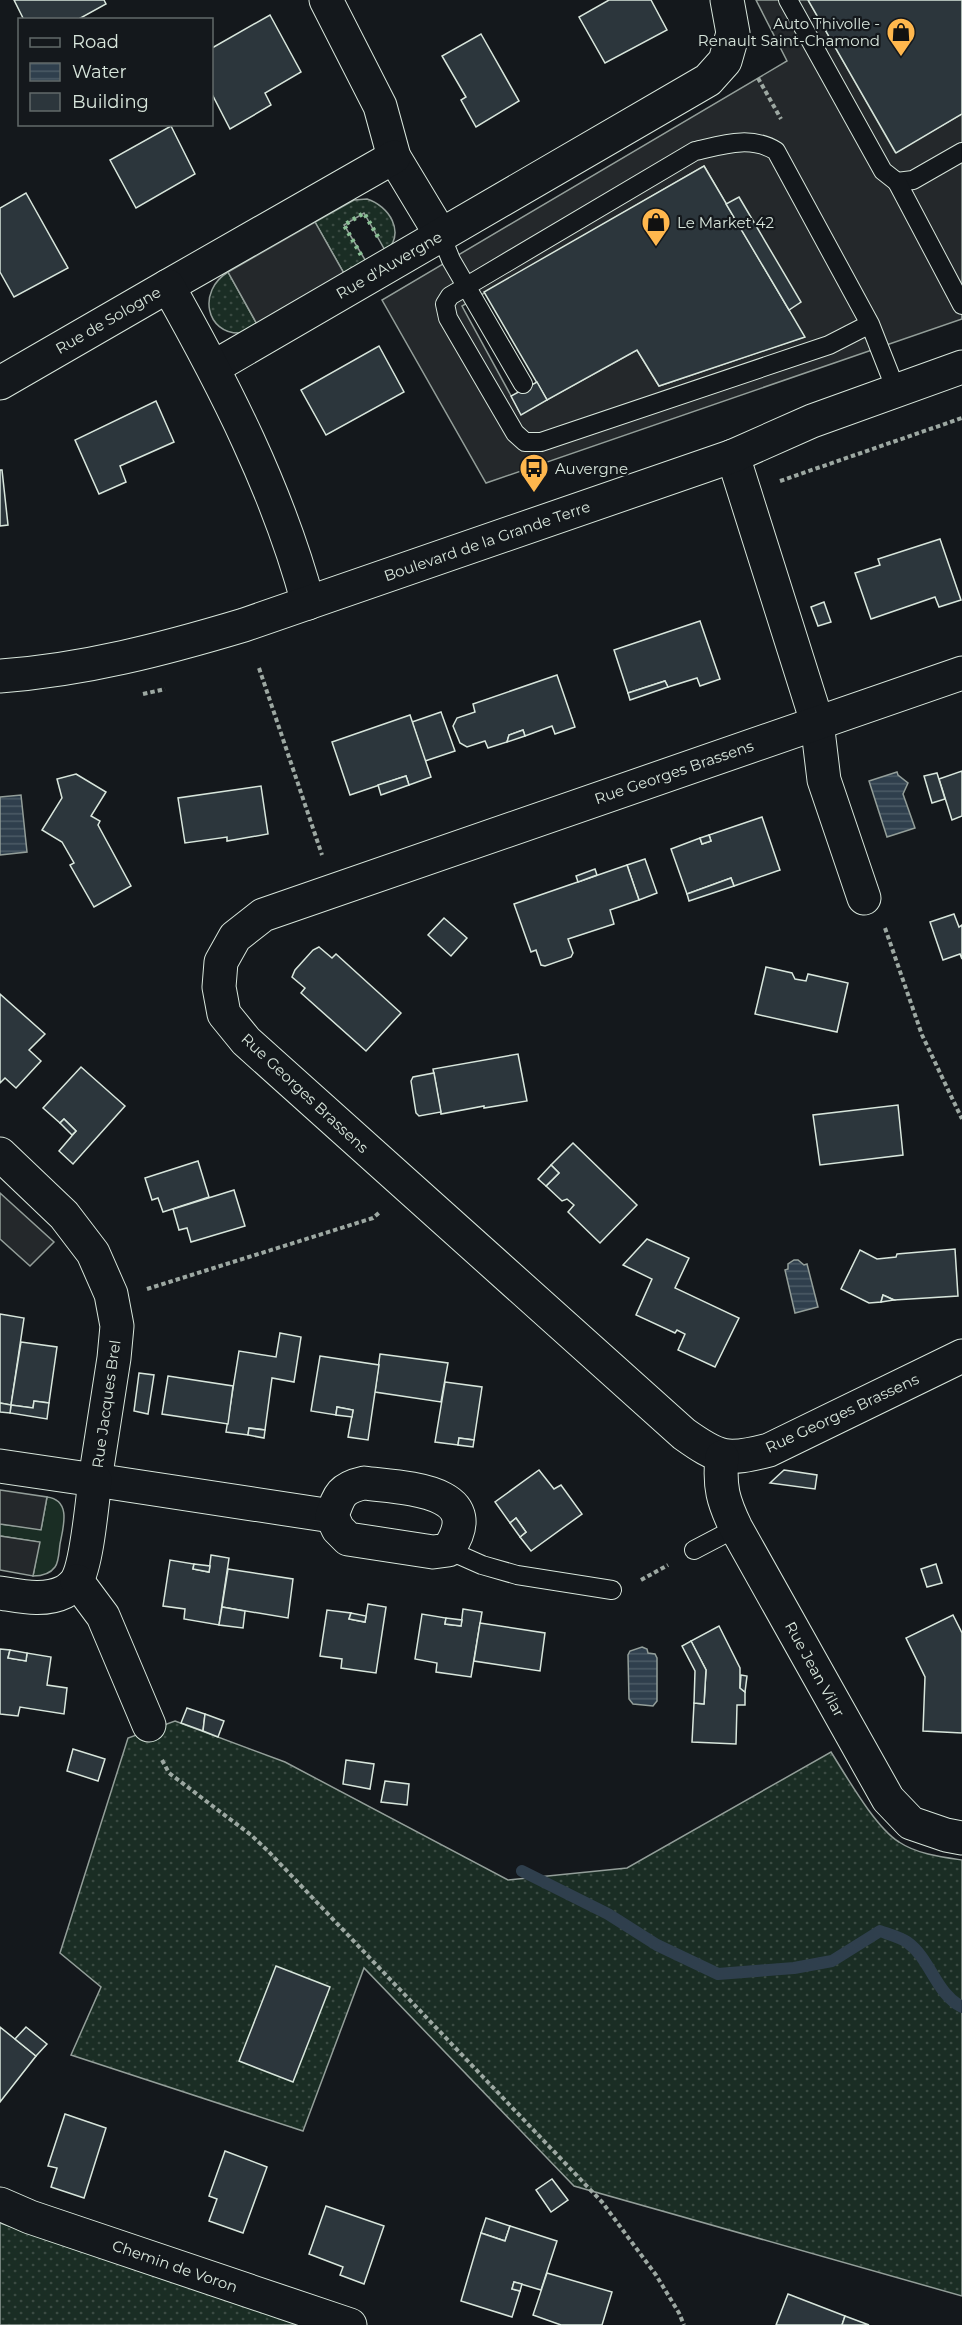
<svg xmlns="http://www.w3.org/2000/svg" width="962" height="2325" viewBox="0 0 962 2325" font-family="Montserrat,sans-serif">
	<defs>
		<pattern id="grass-dots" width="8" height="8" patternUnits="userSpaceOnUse" patternTransform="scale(1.5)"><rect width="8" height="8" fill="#1a2d24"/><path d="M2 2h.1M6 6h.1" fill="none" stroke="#3b4b43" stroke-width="1.8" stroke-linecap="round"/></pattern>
		<pattern id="water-rules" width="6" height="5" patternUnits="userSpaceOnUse" patternTransform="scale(1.5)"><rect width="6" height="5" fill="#2f3f4d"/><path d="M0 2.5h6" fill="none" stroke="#4c5b66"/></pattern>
	</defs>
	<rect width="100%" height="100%" fill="#14181c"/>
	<!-- grass -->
	<g fill="url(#grass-dots)" stroke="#939e99" stroke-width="1.5">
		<path d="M367,199C389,206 406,232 386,252L364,213L344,225L367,263L346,277L315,222L354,200Z"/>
		<path d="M228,272L258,326C253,328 246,332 240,333C206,334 197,291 228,272Z"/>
		<path d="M175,1721L285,1762L508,1880L627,1868L831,1752C847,1777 875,1827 899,1842C917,1854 941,1857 962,1860V2296L574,2186L364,1968L303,2131L71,2055L101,1987L60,1953L128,1738Z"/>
		<path d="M0,2223L313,2325H0Z"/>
	</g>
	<!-- green -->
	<path fill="#1a2d24" stroke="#939e99" stroke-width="1.5" d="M47,1497C72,1500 63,1528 60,1544C59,1551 59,1562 55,1567C50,1574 42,1576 33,1576L39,1542L0,1536V1524L41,1529Z"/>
	<!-- parking -->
	<g fill="#24282b" stroke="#939e99" stroke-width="1.5" fill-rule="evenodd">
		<path d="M756,0H808L895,152L962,114V319L486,483L382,300L787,61ZM704,166L804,337L659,386L637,350L521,414L462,306Z"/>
		<path d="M315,222L346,277L258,326L228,272Z"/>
		<path d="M0,1193L54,1242L30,1266L0,1239Z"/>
		<path d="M0,1490L47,1497L41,1530L0,1524Z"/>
		<path d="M0,1536L40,1542L33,1576L0,1570Z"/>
	</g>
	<!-- water -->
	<g fill="url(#water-rules)" stroke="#939e99" stroke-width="1.5">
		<path d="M897,772L898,775L908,783L903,794L915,828L887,837L869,781Z"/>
		<path d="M21,795L27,852L0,855V797Z"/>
		<path d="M794,1260H798L804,1265L807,1264L818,1307L795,1313L785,1270L788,1269V1264Z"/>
		<path d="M642,1647L647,1649L648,1653L655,1654L657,1658V1701L653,1706L633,1704L629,1699L628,1655L630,1651Z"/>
	</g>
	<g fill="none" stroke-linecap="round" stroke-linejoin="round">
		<!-- stream -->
		<path stroke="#2f3f4d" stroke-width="12" d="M522,1871L608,1914L657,1945L718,1974L794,1968L832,1961L880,1931C888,1934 900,1937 907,1942C931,1959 935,1993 962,2007"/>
	</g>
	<!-- building -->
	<g fill="#2c363c" stroke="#d8e6dc" stroke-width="1.5">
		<path d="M14,0H104L106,4L77,20H24Z"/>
		<path d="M609,0H651L667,30L605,63L579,17Z"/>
		<path d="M808,0H962V114L896,153Z"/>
		<path d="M270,15L301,72L265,93L271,105L230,129L212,94V48Z"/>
		<path d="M481,34L519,101L476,127L461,100L466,97L442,56Z"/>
		<path d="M171,126L195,174L136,208L110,160Z"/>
		<path d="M704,166L805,337L659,386L637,350L547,400L484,292Z"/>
		<path d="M26,193L68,268L14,297L0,272V208Z"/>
		<path d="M739,197L801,302L789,310L726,204Z"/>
		<path d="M379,346L404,392L326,435L301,390Z"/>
		<path d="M537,382L547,400L521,415L511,396Z"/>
		<path d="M156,401L174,442L120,466L126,482L99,494L75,440Z"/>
		<path d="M0,470H2L8,525L0,526Z"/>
		<path d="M940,539L961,600L939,607L935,597L871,619L855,573L880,565L878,559Z"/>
		<path d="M824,602L831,622L818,626L811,607Z"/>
		<path d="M700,621L720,679L700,686L697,678L668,687L665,681L628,693L614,650Z"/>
		<path d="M557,675L575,727L555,734L552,726L525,736L523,730L509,735L507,742L488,748L485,741L467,747L460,743L453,726L457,718L475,712L473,704Z"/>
		<path d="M665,681L668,687L630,700L628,693Z"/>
		<path d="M441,712L455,751L425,761L412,722Z"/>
		<path d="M410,715L431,777L409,785L406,776L350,795L332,742Z"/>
		<path d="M523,730L525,736L507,742L509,735Z"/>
		<path d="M962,771V816L952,820L939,779Z"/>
		<path d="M937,773L945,799L932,803L924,776Z"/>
		<path d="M76,774L106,792L91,816L100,821L98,825L131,886L94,907L70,865L74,863L62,842L42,830L62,798L57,779Z"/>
		<path d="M406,776L409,785L381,795L378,785Z"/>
		<path d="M261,786L268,834L227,841V837L185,843L178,798Z"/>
		<path d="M762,817L780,870L734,886L731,878L687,894L671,849L700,838L702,844L711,841L709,835Z"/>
		<path d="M709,835L711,841L702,844L700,838Z"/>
		<path d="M645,859L657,893L639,900L627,865Z"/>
		<path d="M627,865L639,900L610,910L614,924L568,939L573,953L571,957L545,966L541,965L536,950L531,952L514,904Z"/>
		<path d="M595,869L597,875L578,882L576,876Z"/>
		<path d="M731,878L734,886L689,901L687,894Z"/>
		<path d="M954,914L959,927L962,925V959L960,954L943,960L930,922Z"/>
		<path d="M444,918L467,938L451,956L428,935Z"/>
		<path d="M319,947L332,958L336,954L401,1013L366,1051L301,993L305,988L292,977L295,970L313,950Z"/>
		<path d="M766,967L792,973L795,979L806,981L808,974L848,983L837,1032L755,1014Z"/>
		<path d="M0,994L45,1034L29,1050L41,1061L16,1088L5,1078L0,1083Z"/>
		<path d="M518,1054L527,1101L484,1108V1106L441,1114L433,1069Z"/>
		<path d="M81,1067L125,1106L73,1164L59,1151L76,1131L64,1119L60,1123L43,1108Z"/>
		<path d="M434,1073L441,1112L419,1116L416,1113L411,1081L413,1077Z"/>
		<path d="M898,1105L903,1155L820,1165L813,1115Z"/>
		<path d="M64,1119L76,1131L72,1135L60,1123Z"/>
		<path d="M573,1143L637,1205L600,1243L568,1212L574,1205L567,1199L562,1201L546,1186L559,1173L551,1165Z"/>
		<path d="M198,1161L209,1197L163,1212L158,1198L152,1200L145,1178Z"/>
		<path d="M551,1165L559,1173L546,1186L538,1179Z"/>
		<path d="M234,1190L245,1226L191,1242L187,1228L179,1230L173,1209Z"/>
		<path d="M647,1239L689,1258L675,1288L739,1318L715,1367L678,1350L685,1334L677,1330L675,1333L636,1315L652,1279L623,1265Z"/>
		<path d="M955,1249L958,1296L894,1300L883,1295L881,1302L869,1303L841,1289L860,1250L877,1259L896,1257L897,1254Z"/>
		<path d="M883,1295L894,1300L881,1302Z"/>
		<path d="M0,1314L24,1318L11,1405L0,1403Z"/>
		<path d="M280,1333L301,1337L294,1382L272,1378L265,1430L249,1428L248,1435L226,1432L239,1351L276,1357Z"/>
		<path d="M21,1342L57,1347L49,1403L34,1401L33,1408L11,1405Z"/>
		<path d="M380,1354L448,1363L441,1402L375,1392Z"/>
		<path d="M320,1356L379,1365L368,1440L348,1437L353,1410L337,1407L336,1415L311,1411Z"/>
		<path d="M139,1373L154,1375L148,1414L134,1411Z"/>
		<path d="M168,1376L233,1386L228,1424L162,1414Z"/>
		<path d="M445,1382L482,1387L474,1440L459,1438L458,1445L435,1442Z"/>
		<path d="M34,1401L49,1403L47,1419L10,1413L11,1405L33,1408Z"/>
		<path d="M0,1403L11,1405L10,1413L0,1412Z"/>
		<path d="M337,1407L353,1410L352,1417L336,1415Z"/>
		<path d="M249,1428L265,1430L264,1438L248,1435Z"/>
		<path d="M459,1438L474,1440L473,1447L458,1445Z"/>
		<path d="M539,1470L554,1489L561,1485L582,1514L531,1551L520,1537L526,1532L516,1518L510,1523L495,1502Z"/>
		<path d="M784,1470L817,1475L815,1489L770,1483Z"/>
		<path d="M516,1518L526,1532L520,1537L510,1523Z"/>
		<path d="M211,1555L229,1558L219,1625L184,1619L185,1609L163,1606L170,1560L194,1564L193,1569L209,1572Z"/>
		<path d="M194,1564L210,1566L209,1572L193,1569Z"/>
		<path d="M936,1564L942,1583L927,1587L921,1569Z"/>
		<path d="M228,1569L293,1579L288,1618L222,1607Z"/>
		<path d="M368,1604L386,1607L376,1673L341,1668L342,1659L320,1656L327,1610L351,1613L349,1619L365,1622Z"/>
		<path d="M222,1607L245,1611L243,1628L219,1625Z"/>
		<path d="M463,1609L482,1612L471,1677L436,1672L437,1663L415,1659L422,1614L446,1618L445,1624L461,1626Z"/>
		<path d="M351,1613L366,1616L365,1622L349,1619Z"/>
		<path d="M953,1615L962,1633V1733L923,1731L925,1677L906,1638Z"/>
		<path d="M446,1618L462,1620L461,1626L445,1624Z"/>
		<path d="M480,1623L545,1633L540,1671L474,1661Z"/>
		<path d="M719,1626L740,1668V1688L745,1692V1705H737L736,1744L692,1742L694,1703L704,1704L706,1670L691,1641Z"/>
		<path d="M691,1641L706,1670L704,1704L694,1703L695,1671L682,1646Z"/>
		<path d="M0,1649L10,1650L8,1658L26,1661L27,1653L51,1657L47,1685L67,1688L64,1714L20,1707L18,1716L0,1714Z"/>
		<path d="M10,1650L27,1653L26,1661L8,1658Z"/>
		<path d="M741,1675L747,1676L745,1692L740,1688Z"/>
		<path d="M187,1708L205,1714L203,1731L181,1723Z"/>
		<path d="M205,1714L224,1721L218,1737L203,1731Z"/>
		<path d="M73,1749L105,1759L98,1781L67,1771Z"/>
		<path d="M346,1760L374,1764L370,1789L343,1784Z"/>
		<path d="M385,1781L409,1784L407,1805L381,1802Z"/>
		<path d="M276,1966L330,1987L293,2082L239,2061Z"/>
		<path d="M0,2027L36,2056L0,2102Z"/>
		<path d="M26,2027L47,2044L36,2056L15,2039Z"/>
		<path d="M65,2114L106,2128L84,2198L51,2187L57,2168L48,2166Z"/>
		<path d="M225,2151L267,2167L243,2233L209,2221L217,2199L209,2196Z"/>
		<path d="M552,2179L568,2200L551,2212L536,2190Z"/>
		<path d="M326,2206L384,2226L364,2284L340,2275L343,2267L309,2254Z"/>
		<path d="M486,2218L510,2226L505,2241L481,2233Z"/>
		<path d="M510,2226L557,2241L541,2290L514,2282L512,2289L520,2291L512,2317L461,2301L481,2233L505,2241Z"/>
		<path d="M547,2273L612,2292L602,2325H561L533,2315Z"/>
		<path d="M514,2282L522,2284L520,2291L512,2289Z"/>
		<path d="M788,2294L845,2316L842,2325H776Z"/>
		<path d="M845,2316L869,2325H842Z"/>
	</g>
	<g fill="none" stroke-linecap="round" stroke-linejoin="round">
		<!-- lane casing -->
		<g stroke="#d8e6dc" stroke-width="20">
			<g id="lane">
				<path d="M788,0L883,171L897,182L913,180L962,152"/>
				<path d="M897,182L962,305"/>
				<path d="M441,235L451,260L523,384"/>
				<path d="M870,324L829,345L541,442H525L515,433L448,318L445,304L450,296L695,151C722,145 751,135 776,151L870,324L896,390"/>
				<path d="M448,1550L482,1565L517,1575L612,1590"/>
				<path d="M694,1550L736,1528"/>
			</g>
		</g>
		<!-- street casing -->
		<g stroke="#d8e6dc" stroke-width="35">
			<g id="street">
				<path d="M326,0L380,106L394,157L441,235"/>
				<path d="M168,286L394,157"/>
				<path d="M214,367L708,80L725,61L733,33L727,0"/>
				<path d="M0,383L168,286C225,387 278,491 308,603"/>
				<path d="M733,456L817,722L824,780L864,898"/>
				<path d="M962,673L263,915L235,937L221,962L219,987L224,1014L246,1041L684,1434C719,1459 727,1461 769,1450L962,1356"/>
				<path d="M0,1154L64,1215L93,1253L111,1294L117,1326L114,1358L95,1480L332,1516"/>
				<path d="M722,1457C719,1487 723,1501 736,1528L888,1799L911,1823L946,1835L962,1838"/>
				<path d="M0,1466L95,1480C92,1503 87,1563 77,1580C75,1584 68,1590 64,1592C44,1602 20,1596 0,1593"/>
				<path d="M364,1483C402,1488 490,1489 448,1550L433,1552L348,1539L338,1529L332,1516C339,1495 341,1488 364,1483Z"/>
				<path d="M77,1581L103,1616L149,1725"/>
				<path d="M0,2204L30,2217L350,2325"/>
			</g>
		</g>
		<!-- secondary casing -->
		<g stroke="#d8e6dc" stroke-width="35">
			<path id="secondary" d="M0,676C84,670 164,649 244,625L733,456L812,421L962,367"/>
		</g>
		<!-- path -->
		<g stroke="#9da8a2" stroke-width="4" stroke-dasharray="4.5 3" stroke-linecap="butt">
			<path d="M758,78L781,119"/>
			<path d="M780,481L962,418"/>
			<path d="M259,668L322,855"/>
			<path d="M143,694L165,689"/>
			<path d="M885,928L922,1035L962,1119"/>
			<path d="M147,1289L373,1218L381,1211"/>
			<path d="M641,1580L668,1565"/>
			<path d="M162,1760L169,1773L251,1835L268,1851L602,2202L656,2275L679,2313L684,2325"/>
		</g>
		<!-- lane -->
		<use href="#lane" stroke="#14181c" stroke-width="18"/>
		<!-- street -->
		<use href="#street" stroke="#14181c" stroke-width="33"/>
		<!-- secondary -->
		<use href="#secondary" stroke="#14181c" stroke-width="33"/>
		<!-- hedge -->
		<path stroke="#8ac095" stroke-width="4.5" stroke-dasharray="3 4.5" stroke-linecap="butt" d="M361,255L344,225L364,213L378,237"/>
	</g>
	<!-- icons -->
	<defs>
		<g id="shop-pin" transform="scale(1.5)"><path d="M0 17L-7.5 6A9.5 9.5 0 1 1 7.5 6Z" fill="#ffb74d" stroke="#14181c"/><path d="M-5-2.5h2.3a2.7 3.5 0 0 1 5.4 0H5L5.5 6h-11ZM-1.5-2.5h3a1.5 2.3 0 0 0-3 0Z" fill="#111"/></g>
		<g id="bus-pin" transform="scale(1.5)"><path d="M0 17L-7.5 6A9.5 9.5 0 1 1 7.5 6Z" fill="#ffb74d" stroke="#14181c"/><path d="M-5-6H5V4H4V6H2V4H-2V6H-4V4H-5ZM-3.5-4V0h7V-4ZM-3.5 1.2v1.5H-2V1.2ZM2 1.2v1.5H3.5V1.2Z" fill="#111"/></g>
	</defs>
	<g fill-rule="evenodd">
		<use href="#shop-pin" x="901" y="32"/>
		<use href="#shop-pin" x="656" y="222"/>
		<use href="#bus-pin" x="534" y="468"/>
	</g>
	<g text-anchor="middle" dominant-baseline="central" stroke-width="4.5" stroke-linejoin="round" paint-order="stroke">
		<!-- poi labels -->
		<g font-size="15" fill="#d8e6dc" stroke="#14181c" text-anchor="start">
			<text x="880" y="23" text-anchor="end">Auto Thivolle -<tspan x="880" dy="17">Renault Saint-Chamond</tspan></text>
			<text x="677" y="222">Le Market 42</text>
			<text x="555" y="468">Auvergne</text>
		</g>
		<!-- street labels -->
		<g font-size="15" fill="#d8e6dc" stroke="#14181c">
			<text transform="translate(389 265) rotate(-30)">Rue d'Auvergne</text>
			<text transform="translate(108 320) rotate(-30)">Rue de Sologne</text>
			<text transform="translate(487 541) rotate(-19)">Boulevard de la Grande Terre</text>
			<text transform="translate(674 772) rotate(-19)">Rue Georges Brassens</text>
			<text transform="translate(305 1093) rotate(43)">Rue Georges Brassens</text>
			<text transform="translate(106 1404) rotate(-82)">Rue Jacques Brel</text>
			<text transform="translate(842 1413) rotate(-25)">Rue Georges Brassens</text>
			<text transform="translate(815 1669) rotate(61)">Rue Jean Vilar</text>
			<text transform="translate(175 2266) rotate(19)">Chemin de Voron</text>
		</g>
	</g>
	<!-- legend -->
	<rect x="18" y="18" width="195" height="108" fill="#14181c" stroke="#626a69" stroke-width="1.5"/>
	<rect x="30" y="38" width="30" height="9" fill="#14181c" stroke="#626a69" stroke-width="1.5"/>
	<text x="72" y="48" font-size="18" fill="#d8e6dc">Road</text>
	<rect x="30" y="63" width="30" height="18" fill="url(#water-rules)" stroke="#626a69" stroke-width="1.5"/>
	<text x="72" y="78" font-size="18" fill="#d8e6dc">Water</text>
	<rect x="30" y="93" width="30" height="18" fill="#2c363c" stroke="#626a69" stroke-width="1.5"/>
	<text x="72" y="108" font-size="18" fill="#d8e6dc">Building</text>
</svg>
